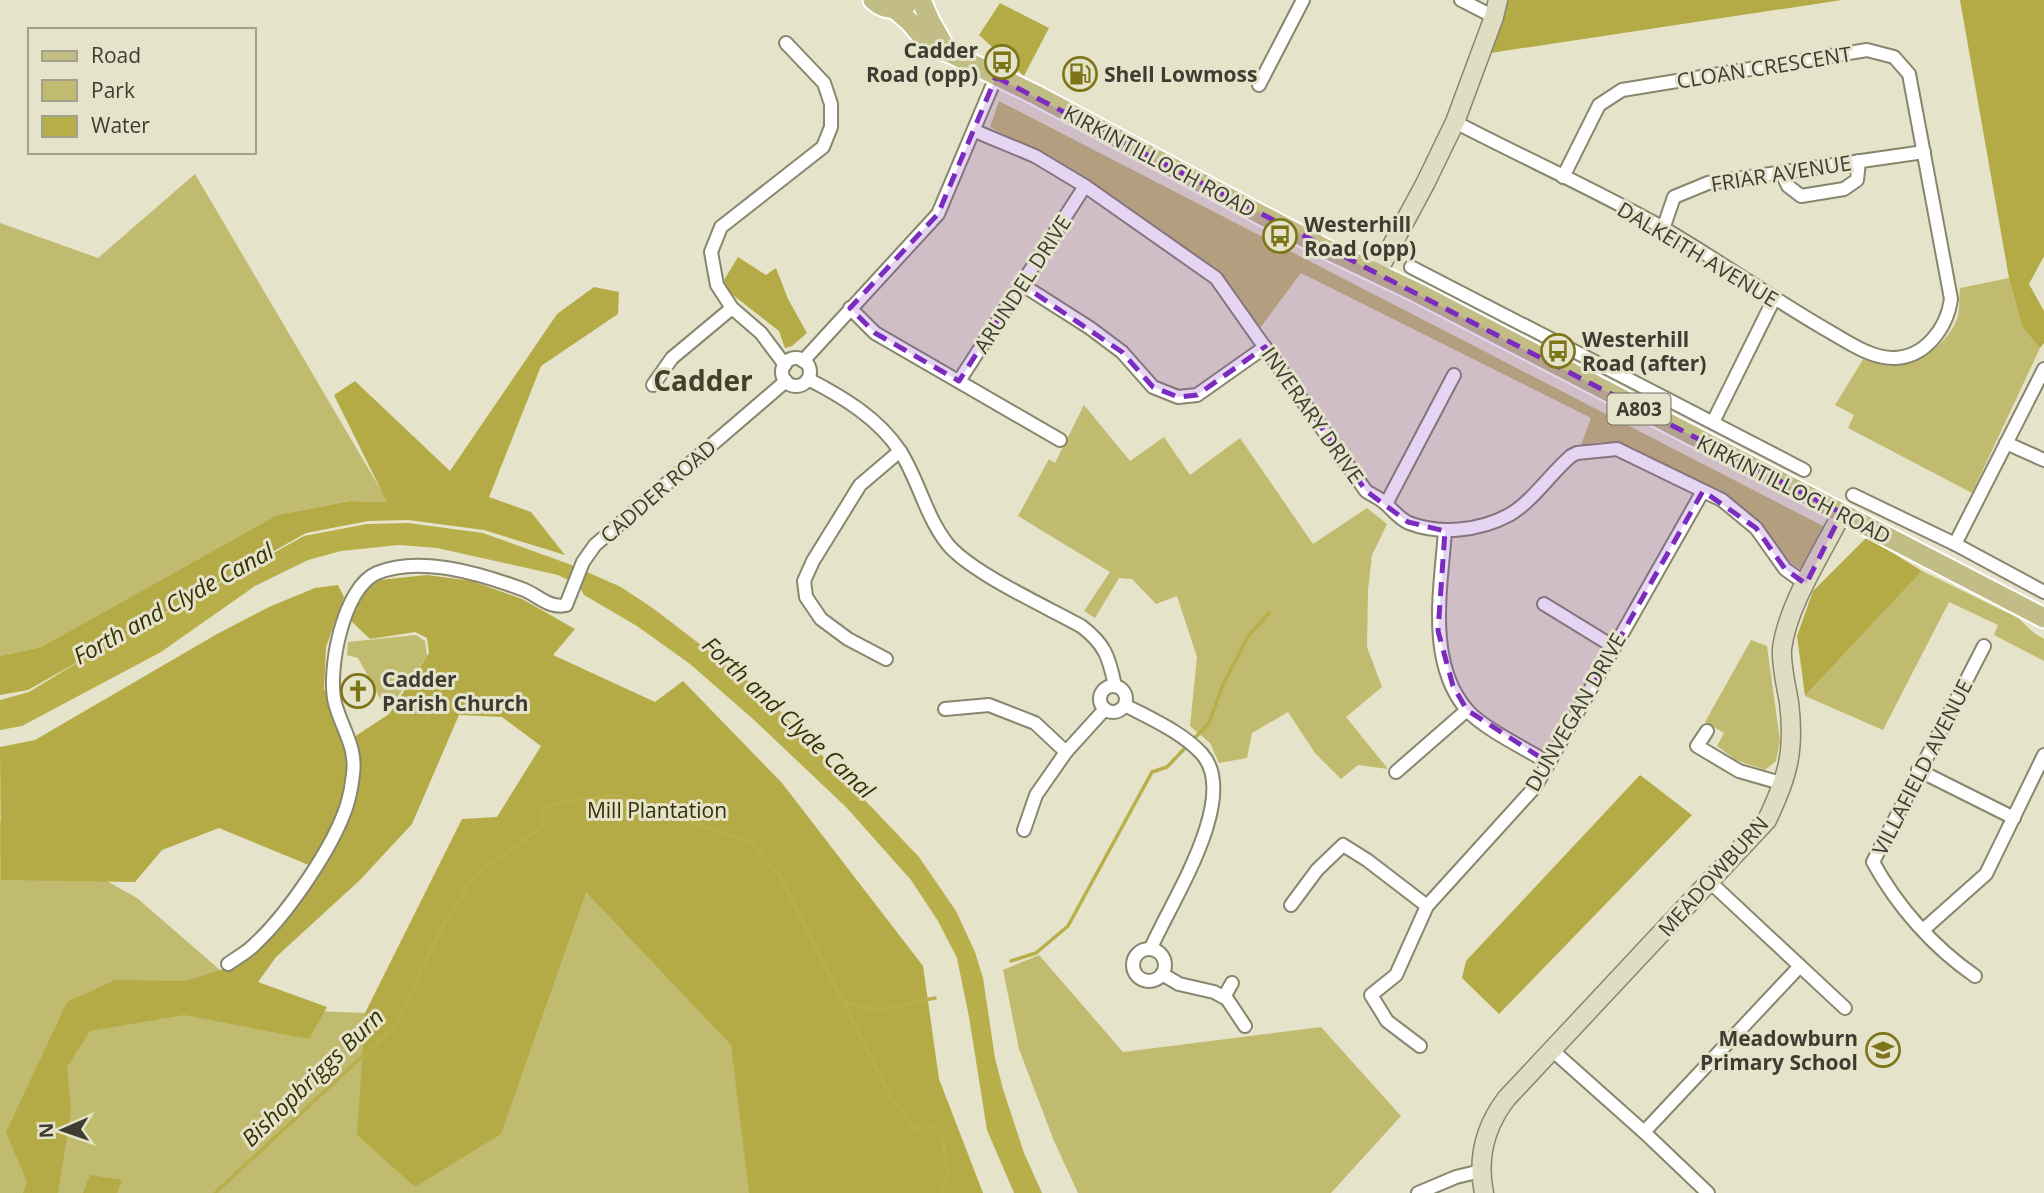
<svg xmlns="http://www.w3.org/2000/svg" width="2044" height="1193" viewBox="0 0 2044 1193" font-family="'Open Sans',sans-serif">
	<rect width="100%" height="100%" fill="#e5e3c9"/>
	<!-- green -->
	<g fill="#c1bb70">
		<path d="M999,101L1825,527L1801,570L1790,562L1763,526L1707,487L1623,445L1599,442L1581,445L1591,418L1301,273L1260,328L1218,273L1089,180L990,127Z"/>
		<path d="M195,174L388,502L350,501L277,515L41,647L0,656V223L98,258Z"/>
		<path d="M2009,278L2022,325L2040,348L1972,493L1848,428L1854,415L1835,405L1864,358C1869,360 1874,363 1879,364C1910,373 1949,345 1958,316C1960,307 1959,296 1960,288Z"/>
		<path d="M1084,405L1130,461L1164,437L1190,475L1240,438L1313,544L1367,508L1387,524L1372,555L1368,590L1367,647L1382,687L1346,717L1388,769L1358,765L1341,779L1315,753L1288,712L1252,733L1247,758L1219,763L1210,743L1190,726L1197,657L1177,596L1156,604L1132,579L1119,578L1095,618L1084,611L1110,572L1018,516L1049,459L1055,463Z"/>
		<path d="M1922,571L2018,618L2034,633L2044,639V661L1994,635L1998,625L1949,602L1883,730L1805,696Z"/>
		<path d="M416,635L425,641L427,656L387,711L358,658L347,655L348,642Z"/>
		<path d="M1751,640L1767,646L1780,741L1776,761L1765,770L1736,760L1717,746L1724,733L1705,722Z"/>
		<path d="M0,821L137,898L265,1009L365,1013L588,889L747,1038L795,1193H0Z"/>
		<path d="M1039,955L1123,1052L1321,1027L1401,1116L1331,1193H1078L1054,1141L1019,1049L1003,970Z"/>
	</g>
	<!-- forest -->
	<g fill="#b4ab47">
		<path d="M1507,0H1842L1490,53Z"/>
		<path d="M1960,0H2044V256L2029,284L2044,311V343L2040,348L2022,326L2009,278Z"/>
		<path d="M1000,3L1049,28L1024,76L979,35Z"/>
		<path d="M738,257L766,275L776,268L788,299L807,333L792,346L785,348L779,331L729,292L724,280Z"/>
		<path d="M594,287L619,292L618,314L541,366L489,497L531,512L565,555L484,530L408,520L368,521L306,533L28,690L0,695V656L41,647L277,515L350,501L387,502L334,395L355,381L450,471L557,314Z"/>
		<path d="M1867,537L1922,571L1805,696L1797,636L1813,591Z"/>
		<path d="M427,575L472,581L522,599L575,629L553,655L655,702L683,681L782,783L923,966L939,1079L983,1193H749L731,1045L586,892L501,1134L415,1187L357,1135L365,1013L462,819L497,817L541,746L502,717L459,715L412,824L360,880L276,957L258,982L327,1007L309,1039L184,1015L90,1031L67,1067L71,1112L58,1193H23L27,1182L6,1132L67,1002L115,980L186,981L239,964L316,868L219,828L162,850L135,882L1,880L0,747L35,740L217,634L269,607L315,588L338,585L344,597L326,647L324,689L351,739L389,714L429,653L427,638L415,632L370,639L349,619L360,590L380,580Z"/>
		<path d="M1640,775L1692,815L1499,1014L1462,978L1466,961Z"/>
		<path d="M90,1175L122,1180L117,1193H83Z"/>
	</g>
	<!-- water -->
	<path fill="#b8af4b" d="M408,523L483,533L569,564L621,587L654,609L761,691L919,857L956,911L975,952L983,978L995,1058L1003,1089L1024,1153L1042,1193H1014L987,1130L969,1017L957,958L938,921L911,880L846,807L753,719L690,664L637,626L584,595L578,585L558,575L437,548L399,545L341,551L308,560L255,586L161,652L22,726L0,730V700L29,692L88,656L304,536L367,524Z"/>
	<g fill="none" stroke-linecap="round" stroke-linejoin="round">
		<!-- stream -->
		<g stroke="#b8af4b" stroke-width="3.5">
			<path d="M1011,961L1036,953L1068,926L1152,772L1167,767L1209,723L1224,682L1249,635L1269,613"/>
			<path d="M844,1003L891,1097L915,1130L925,1122L941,1130L948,1173L942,1193"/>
			<path d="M215,1193L396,1025L443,925L474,876L542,827L543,807L582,799L616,795L751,843L778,873L844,1003L877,1010L935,998"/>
		</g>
		<!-- street casing -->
		<g stroke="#88866e" stroke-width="16">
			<g id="street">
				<path d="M1461,0L1494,17"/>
				<path d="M1259,85L1303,0"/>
				<path d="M1455,122C1524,158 1596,190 1663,228C1718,260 1770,297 1825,329C1845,340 1869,358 1893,358C1925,358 1947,328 1951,299L1909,74L1894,57L1867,50L1622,90L1599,105L1563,177"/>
				<path d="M975,131L1035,156L1085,186L1216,278L1366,491C1372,495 1379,498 1385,503C1393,510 1398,518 1409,523C1440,535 1479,531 1509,515C1533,501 1550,474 1571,456L1577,453L1617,449L1722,500L1756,528L1785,569L1806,584"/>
				<path d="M1782,173L1788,186L1801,196L1844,189L1857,180L1859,161"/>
				<path d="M1663,229L1674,197L1708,183L1924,152"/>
				<path d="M1411,267L1804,470"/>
				<path d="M1021,284L1090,328L1122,352L1153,387L1178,397L1197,395L1265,347"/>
				<path d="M850,308L875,333L1060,440"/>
				<circle cx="796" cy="372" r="14"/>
				<path d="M803,361L938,214L996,77"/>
				<path d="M785,365L761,333L732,308L717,285L711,252L721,227L823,147L831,127V104L824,83L786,43"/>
				<path d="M808,379C843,397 878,418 900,451C918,479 925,514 946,542C967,571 1047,607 1081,626C1105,644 1109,657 1115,686"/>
				<path d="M959,381L1085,186"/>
				<path d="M653,385L672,358L732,308"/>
				<path d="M1713,422L1774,299"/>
				<path d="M2006,443L2044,460"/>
				<path d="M1853,495L1955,544L2044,592"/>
				<path d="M1386,504L1454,375"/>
				<path d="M1445,531C1441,588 1426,662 1467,710C1484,729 1526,749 1549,763"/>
				<path d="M1955,544L2044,369"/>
				<path d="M1544,604L1614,647"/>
				<path d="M886,659L848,639L821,619L806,597L804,581L813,561L860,485L900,451"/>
				<circle cx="1113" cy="699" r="13"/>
				<path d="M1125,705C1151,719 1182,732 1202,754C1241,798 1169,905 1151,948"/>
				<path d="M945,709L989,705L1035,723L1066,752"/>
				<path d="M1707,731L1697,746L1739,771L1784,784"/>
				<path d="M1918,770L2014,818"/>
				<path d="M1396,772L1467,710"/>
				<path d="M1024,830L1036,795L1066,752L1105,709"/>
				<path d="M1710,882L1845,1008"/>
				<path d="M1291,905L1317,870L1343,845L1367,860L1427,906"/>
				<path d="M1923,930L1986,874L2044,755"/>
				<circle cx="1149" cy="965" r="16"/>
				<path d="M228,964C236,958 246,953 253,946C287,915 333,848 347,805C350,795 352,784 353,774C357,747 341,727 335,703C327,671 343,587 377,573C420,555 481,574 522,589C537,594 548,609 566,605L583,562L595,545L786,381"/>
				<path d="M1162,974L1179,984L1214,992L1227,999L1245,1026"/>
				<path d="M1975,976C1933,947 1897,906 1873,862L1984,646"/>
				<path d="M1224,997L1232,983"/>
				<path d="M1420,1046L1387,1021L1371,995L1396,975L1427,906L1535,787L1703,491"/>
				<path d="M1552,1050L1644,1132L1708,1193"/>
				<path d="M1644,1132L1800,966"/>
				<path d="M1418,1193L1456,1177L1481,1171"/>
			</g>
		</g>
		<!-- secondary casing -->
		<g stroke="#88866e" stroke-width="21">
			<g id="secondary">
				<path d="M1377,273L1425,184L1455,122L1494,17L1498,0"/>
				<path d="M1484,1193C1477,1159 1485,1127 1506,1099L1767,820C1788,776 1795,751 1789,702C1786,685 1781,666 1782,649C1787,606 1822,553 1842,513"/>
			</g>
		</g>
		<!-- primary casing -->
		<g stroke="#fff" stroke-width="23">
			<g id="primary">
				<path d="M873,0C883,9 894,11 906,5"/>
				<path d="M921,0L930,21L947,51"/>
				<path d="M895,9L910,22L932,48L948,52L1036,95L1322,247L1418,293L2044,618"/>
			</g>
		</g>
		<!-- street -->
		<use href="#street" stroke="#fff" stroke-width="12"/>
		<!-- secondary -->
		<use href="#secondary" stroke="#e0dec2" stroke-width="18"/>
		<!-- primary -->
		<use href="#primary" stroke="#c2bd86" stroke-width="19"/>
	</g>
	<!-- marked area -->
	<path fill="#7b2cbf" fill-opacity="0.2" stroke="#7b2cbf" stroke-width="5" stroke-dasharray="14 9" stroke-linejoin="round" d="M996,77L1842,513L1806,584L1785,569L1756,528L1703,491L1549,763L1467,710L1453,686L1438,631L1445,531L1408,522L1366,491L1265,347L1197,395L1178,397L1153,387L1122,352L1021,284L959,381L875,333L850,308L938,214Z"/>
	<!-- icons -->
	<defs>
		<g id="bus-ring" transform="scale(1.75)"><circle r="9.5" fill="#e5e3c9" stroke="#7d7518" stroke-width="1.5"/><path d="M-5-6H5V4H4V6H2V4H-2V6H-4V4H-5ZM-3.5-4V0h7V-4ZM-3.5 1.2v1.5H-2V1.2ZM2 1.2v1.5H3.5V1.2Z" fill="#7d7518"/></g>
		<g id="fuel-ring" transform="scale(1.75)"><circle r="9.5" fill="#e5e3c9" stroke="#7d7518" stroke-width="1.5"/><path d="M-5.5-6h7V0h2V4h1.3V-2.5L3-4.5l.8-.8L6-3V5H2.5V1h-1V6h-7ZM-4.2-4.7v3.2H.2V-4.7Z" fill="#7d7518"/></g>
		<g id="church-ring" transform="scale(1.75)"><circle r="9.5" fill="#e5e3c9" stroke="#7d7518" stroke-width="1.5"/><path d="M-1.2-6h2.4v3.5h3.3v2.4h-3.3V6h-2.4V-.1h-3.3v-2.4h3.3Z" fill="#7d7518"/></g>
		<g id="school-ring" transform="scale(1.75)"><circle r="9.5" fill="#e5e3c9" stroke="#7d7518" stroke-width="1.5"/><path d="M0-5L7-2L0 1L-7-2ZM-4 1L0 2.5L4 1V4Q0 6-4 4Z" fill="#7d7518"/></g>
	</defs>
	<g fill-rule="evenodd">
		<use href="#bus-ring" x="1002" y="62"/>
		<use href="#fuel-ring" x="1080" y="74"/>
		<use href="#bus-ring" x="1280" y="236"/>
		<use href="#bus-ring" x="1558" y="351"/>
		<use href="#church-ring" x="358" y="691"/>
		<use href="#school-ring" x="1883" y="1050"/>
	</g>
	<g text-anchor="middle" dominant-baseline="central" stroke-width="6" stroke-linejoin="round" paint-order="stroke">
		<!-- shield labels -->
		<rect fill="#e5e3c9" stroke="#706f60" stroke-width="2" x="1607.5" y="393.5" width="63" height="31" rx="5"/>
		<g font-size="19" font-weight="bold" fill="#3e3d33">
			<text x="1639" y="409">A803</text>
		</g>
		<!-- poi labels -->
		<g font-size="21" font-weight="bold" fill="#3e3d33" stroke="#e5e3c9" text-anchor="start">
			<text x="978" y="50" text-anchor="end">Cadder<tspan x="978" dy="24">Road (opp)</tspan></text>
			<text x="1104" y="74">Shell Lowmoss</text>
			<text x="1304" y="224">Westerhill<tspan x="1304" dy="24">Road (opp)</tspan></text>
			<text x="1582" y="339">Westerhill<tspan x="1582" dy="24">Road (after)</tspan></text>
			<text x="382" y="679">Cadder<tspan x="382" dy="24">Parish Church</tspan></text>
			<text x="1858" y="1038" text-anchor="end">Meadowburn<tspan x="1858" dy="24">Primary School</tspan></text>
		</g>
		<!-- street labels -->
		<g font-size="21" fill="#3e3d33" stroke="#e5e3c9">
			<text transform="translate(1764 67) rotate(-9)">CLOAN CRESCENT</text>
			<text transform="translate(1160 161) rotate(28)">KIRKINTILLOCH ROAD</text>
			<text transform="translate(1781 173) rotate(-9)">FRIAR AVENUE</text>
			<text transform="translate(1698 254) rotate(31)">DALKEITH AVENUE</text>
			<text transform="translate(1022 284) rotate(-57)">ARUNDEL DRIVE</text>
			<text transform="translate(1313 415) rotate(55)">INVERARY DRIVE</text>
			<text transform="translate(1794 489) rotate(27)">KIRKINTILLOCH ROAD</text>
			<text transform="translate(658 491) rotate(-41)">CADDER ROAD</text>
			<text transform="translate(1575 712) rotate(-60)">DUNVEGAN DRIVE</text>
			<text transform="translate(1922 767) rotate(-63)">VILLAFIELD AVENUE</text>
			<text transform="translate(1713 876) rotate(-48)">MEADOWBURN</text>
		</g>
		<!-- park labels -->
		<g font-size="21" fill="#343004" stroke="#e5e3c9">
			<text x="657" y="810">Mill Plantation</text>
		</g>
		<!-- water labels -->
		<g font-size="23" font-style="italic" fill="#353105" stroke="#e5e3c9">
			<text transform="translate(173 603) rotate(-29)">Forth and Clyde Canal</text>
			<text transform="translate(789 717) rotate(43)">Forth and Clyde Canal</text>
			<text transform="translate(312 1077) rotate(-44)">Bishopbriggs Burn</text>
		</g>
		<!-- district labels -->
		<g font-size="28" font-weight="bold" fill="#43412c" stroke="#e5e3c9">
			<text x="703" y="380">Cadder</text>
		</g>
	</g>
	<!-- legend -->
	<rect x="28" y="28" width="228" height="126" fill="#e5e3c9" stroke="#a2a18d" stroke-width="2"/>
	<rect x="42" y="51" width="35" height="10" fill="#c2bd86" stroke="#a2a18d" stroke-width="2"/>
	<text x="91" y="63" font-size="21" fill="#3e3d33">Road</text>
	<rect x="42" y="80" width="35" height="21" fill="#c1bb70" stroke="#a2a18d" stroke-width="2"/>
	<text x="91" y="98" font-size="21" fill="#3e3d33">Park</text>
	<rect x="42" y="116" width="35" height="21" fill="#b8af4b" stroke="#a2a18d" stroke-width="2"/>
	<text x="91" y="133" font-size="21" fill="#3e3d33">Water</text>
	<!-- north arrow -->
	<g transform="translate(63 1130) rotate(268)" stroke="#e5e3c9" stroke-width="5" paint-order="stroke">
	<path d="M0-5L12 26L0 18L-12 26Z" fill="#3e3d33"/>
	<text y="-10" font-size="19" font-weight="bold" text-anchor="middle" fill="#3e3d33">N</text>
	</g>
</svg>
